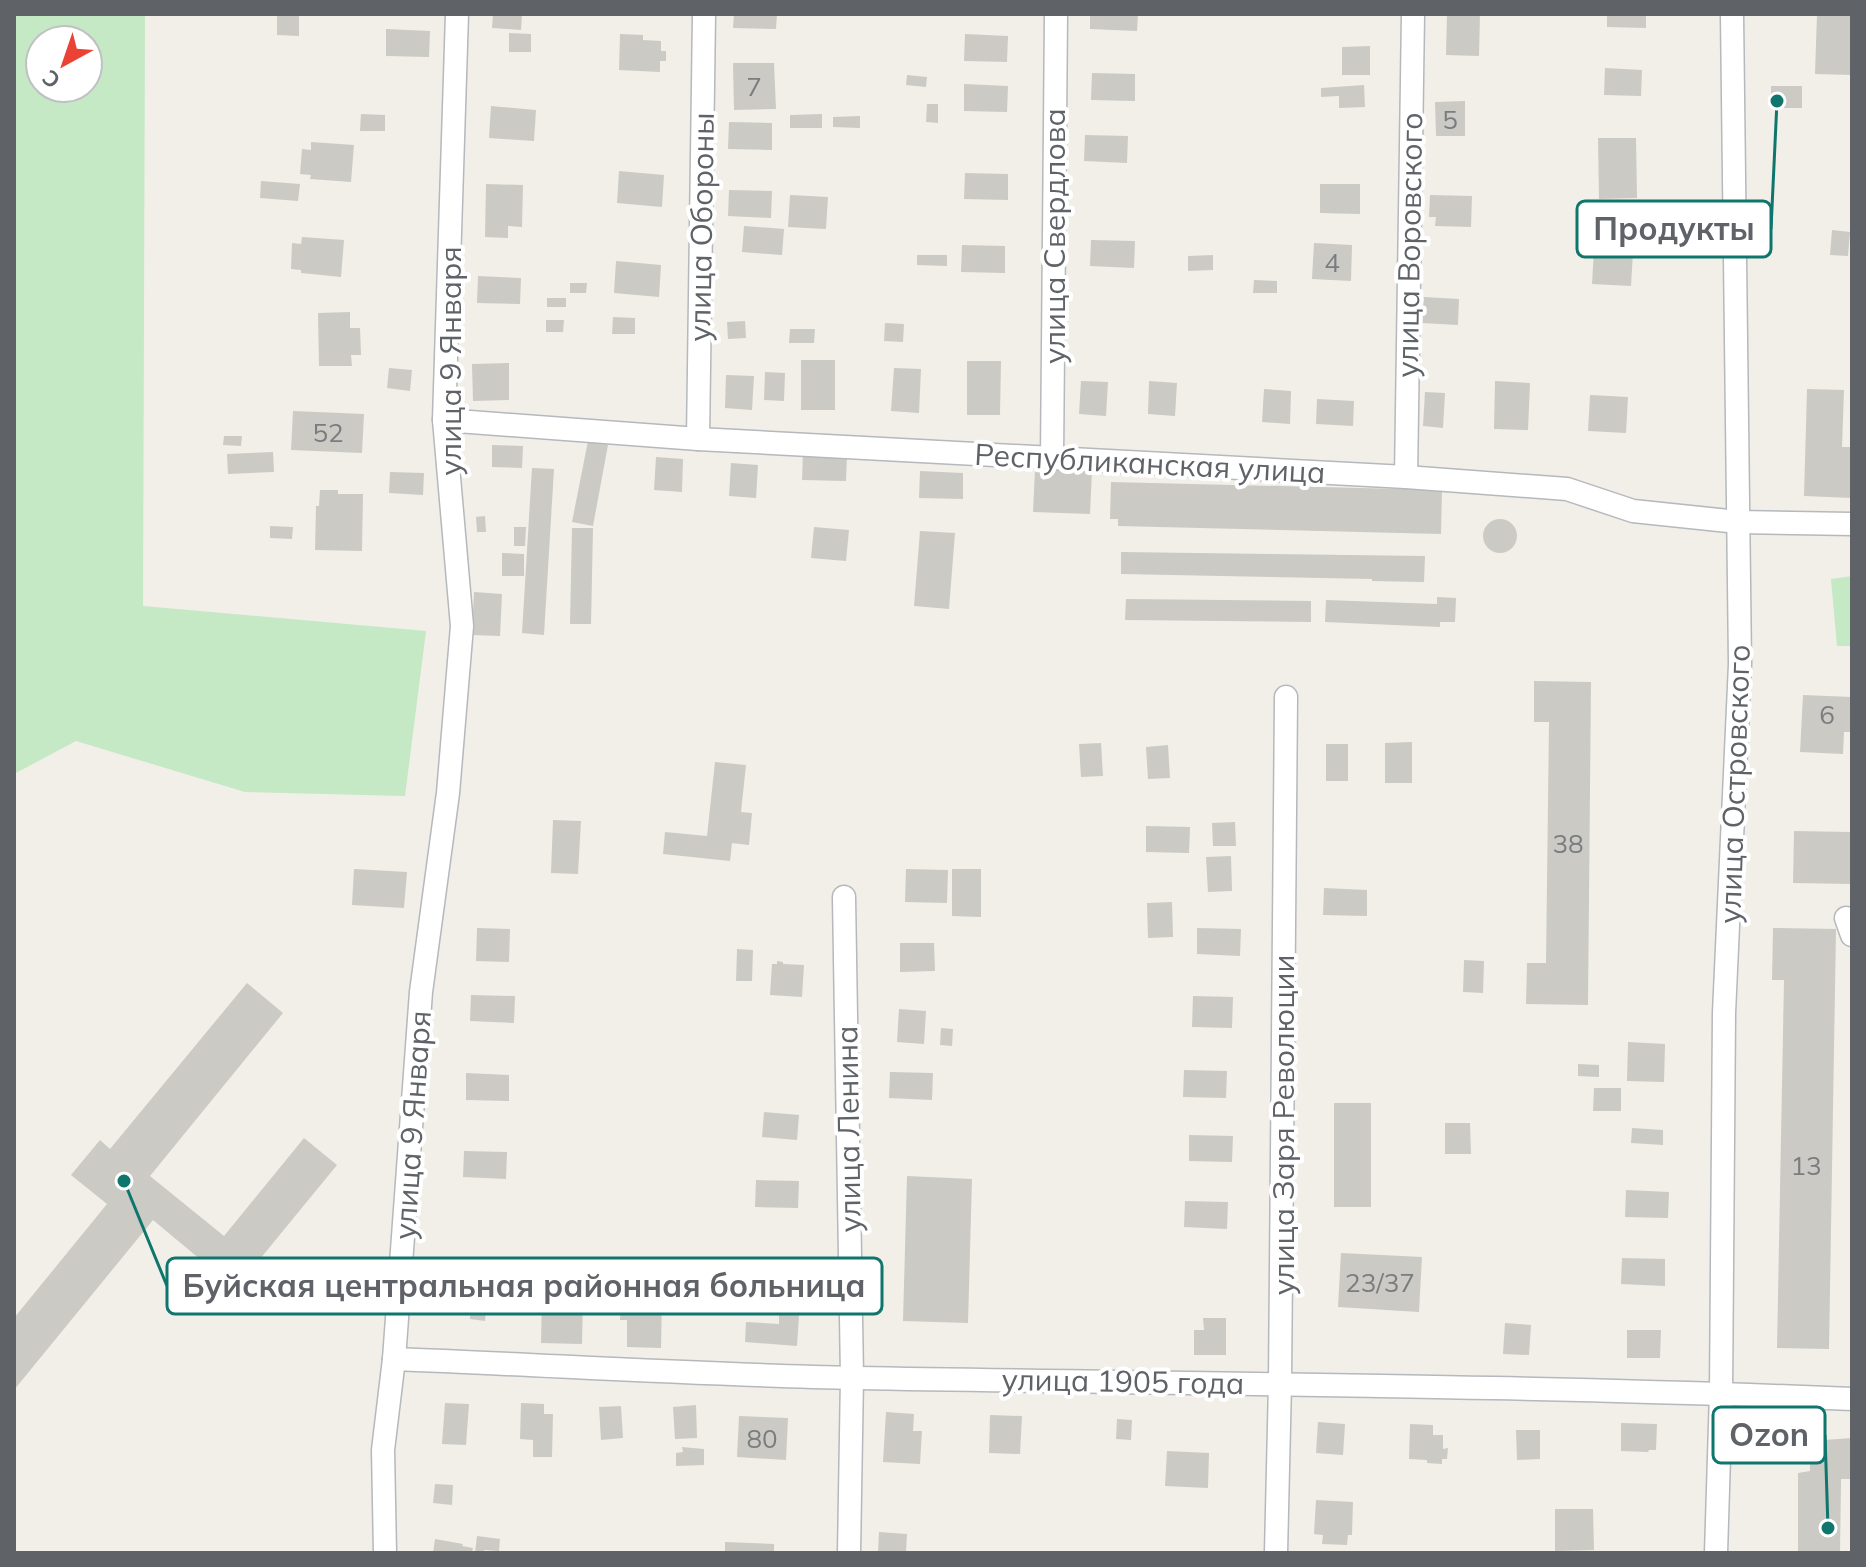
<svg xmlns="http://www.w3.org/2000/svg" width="1866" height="1567" viewBox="0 0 1866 1567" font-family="Mulish,sans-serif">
	<rect width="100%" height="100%" fill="#f1efe8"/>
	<!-- green -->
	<g fill="#c5e8c5" fill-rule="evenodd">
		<path d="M14,14H145L143,606L426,631L405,796L245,792L76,741L14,774ZM40,40H88V88H40Z"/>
		<path d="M1852,576V646H1837L1831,579Z"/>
	</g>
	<!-- building -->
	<g fill="#cccac5">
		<path d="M277,14H299V36L277,35Z"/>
		<path d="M493,14H522L521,30L492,28Z"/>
		<path d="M734,14H777L776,29L733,28Z"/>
		<path d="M1090,14H1138L1137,31L1090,29Z"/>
		<path d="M1447,14H1480L1479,56L1446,55Z"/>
		<path d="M1607,14H1646V28L1607,27Z"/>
		<path d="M1817,14H1852V75L1815,74Z"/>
		<path d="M386,29L430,31L429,57L386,56Z"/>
		<path d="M509,33L531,34V52H509Z"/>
		<path d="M620,34L643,35V40L661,41V51H666V61H660V72L619,70Z"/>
		<path d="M965,34L1008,36L1007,62L964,61Z"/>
		<path d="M1370,46V75H1342V47Z"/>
		<path d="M733,63H774L776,109L734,110Z"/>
		<path d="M1605,68L1642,70L1641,96L1604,95Z"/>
		<path d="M1092,73L1135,74V101L1091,100Z"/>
		<path d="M907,75L927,77L926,87L906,85Z"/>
		<path d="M964,84L1008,86L1007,112L964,111Z"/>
		<path d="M1364,85L1365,107L1339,108V96L1321,97V88Z"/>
		<rect x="1771" y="86" width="31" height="22"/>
		<path d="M1465,101V136H1436L1435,102Z"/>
		<path d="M927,104H938V123L926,122Z"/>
		<path d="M491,106L536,110L534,141L489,138Z"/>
		<path d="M361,114L385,115V131H360Z"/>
		<path d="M822,114V128H790V115Z"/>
		<path d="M860,116V128L833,127V117Z"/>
		<path d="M729,122L772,123V150L728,149Z"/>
		<path d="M1085,135L1128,136L1127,163L1084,161Z"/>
		<path d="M1598,138H1636L1637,198L1599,199Z"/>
		<path d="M311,142L354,145L351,182L310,179L311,175L300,174L302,149L311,150Z"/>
		<path d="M619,171L664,175L662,207L617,203Z"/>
		<path d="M965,173L1008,174V200L964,199Z"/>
		<path d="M261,181L300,184L298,201L260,198Z"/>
		<path d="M486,184L523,185L522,227L508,226V238L485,237Z"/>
		<path d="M1320,184H1360V214L1320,213Z"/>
		<path d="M729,190L772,191L771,218L728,216Z"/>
		<path d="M790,195L828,197L826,229L788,227Z"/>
		<path d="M1430,195L1472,196L1471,227L1435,226L1436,217H1429Z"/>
		<path d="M744,226L784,229L782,255L742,252Z"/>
		<path d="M1832,230L1850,232L1848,256L1830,255Z"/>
		<path d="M302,237L344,240L341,277L301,273V270L291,269L292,243L301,244Z"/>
		<path d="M1091,240L1135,241L1134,268L1090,266Z"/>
		<path d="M1314,243L1352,245L1351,281L1312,279Z"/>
		<path d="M962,245L1005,246V273L961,272Z"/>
		<path d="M1594,250L1633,252L1631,286L1592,284Z"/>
		<path d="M917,255H947V266L917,265Z"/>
		<path d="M1213,255V270L1188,271V256Z"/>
		<path d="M616,261L661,265L659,297L614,293Z"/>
		<path d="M478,276L521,278L520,304L477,303Z"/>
		<path d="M1254,280L1277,281V293H1253Z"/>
		<path d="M570,283H587L586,293H570Z"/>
		<path d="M1424,297L1459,299L1458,325L1422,323Z"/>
		<rect x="547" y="298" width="19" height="9"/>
		<path d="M350,312V328H360L361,355H351L352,366H319L318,313Z"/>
		<path d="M613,317L635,318V334H612Z"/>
		<path d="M546,320H564L563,332H546Z"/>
		<path d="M745,321L746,338L728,339L727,322Z"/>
		<path d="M885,323L904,324L903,342L884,341Z"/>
		<path d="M790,329H815L814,343H789Z"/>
		<rect x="801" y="360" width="34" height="50"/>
		<path d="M967,361H1001L1000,415H967Z"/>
		<path d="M509,363V400L473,401L472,364Z"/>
		<path d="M389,368L412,370L410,391L387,388Z"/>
		<path d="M894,368L921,369L919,413L891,411Z"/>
		<path d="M765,372L785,373L784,401L764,400Z"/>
		<path d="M726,375L754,376L752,410L725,408Z"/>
		<path d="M1081,381L1108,382L1106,416L1079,414Z"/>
		<path d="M1149,381L1177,383L1175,416L1148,414Z"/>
		<path d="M1495,381L1530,383L1528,430L1494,429Z"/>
		<path d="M1264,389L1291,391L1290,424L1262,422Z"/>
		<path d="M1807,389L1844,390L1842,447H1852V498L1804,496Z"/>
		<path d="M1425,392L1445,393L1443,428L1423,426Z"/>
		<path d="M1590,395L1628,397L1626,433L1588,431Z"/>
		<path d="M1317,399L1354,401L1353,426L1316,424Z"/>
		<path d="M293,411L364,414L362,453L291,450Z"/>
		<path d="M224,436H242L241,446L223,445Z"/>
		<path d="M588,441L608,445L593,526L572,522Z"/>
		<path d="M492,445L523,446L522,468L492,467Z"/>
		<path d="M273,452L274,472L228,474L227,454Z"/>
		<path d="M803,453L847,454L846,481L802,480Z"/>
		<path d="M656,457L683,459L682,492L654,490Z"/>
		<path d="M731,463L758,465L756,498L729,496Z"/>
		<path d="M532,468L554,469L544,635L522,633Z"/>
		<path d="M1035,470L1092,471L1090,514L1033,512Z"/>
		<path d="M920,471L963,473V499L919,498Z"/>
		<path d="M390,472L424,473L423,495L389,493Z"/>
		<path d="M1111,482L1442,490L1441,534L1118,526V519H1110Z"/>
		<path d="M320,490H338V494H363L362,551L315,550L316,506H319Z"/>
		<path d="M485,516L486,532H477L476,517Z"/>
		<circle cx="1500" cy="536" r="17"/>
		<path d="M270,526L293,527L292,539L270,538Z"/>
		<path d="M514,527H526L525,546H514Z"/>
		<path d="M814,527L849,530L846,561L811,558Z"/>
		<path d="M572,528H593L591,624H570Z"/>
		<path d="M920,531L955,533L949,609L914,606Z"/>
		<path d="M1121,552L1425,556L1424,582L1372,581V579L1121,574Z"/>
		<path d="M502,553L524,554V576H502Z"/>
		<path d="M474,592L502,594L500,636L472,635Z"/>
		<path d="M1437,597L1456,598L1455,622H1440V627L1325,622L1326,600L1437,604Z"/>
		<path d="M1126,599L1311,601V622L1125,620Z"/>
		<path d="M1534,681L1591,682L1588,1005L1526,1004L1527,963H1546L1549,722H1534Z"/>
		<path d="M1803,695L1852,697V732H1844L1843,754L1800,752Z"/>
		<path d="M1412,742V783H1385V743Z"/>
		<path d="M1101,743L1103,776L1081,777L1079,744Z"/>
		<rect x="1326" y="744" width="22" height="37"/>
		<path d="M1168,745L1170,778L1148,779L1146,747Z"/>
		<path d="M715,762L746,765L741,812L752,813L749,845L732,843L730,861L663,854L665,832L707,836Z"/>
		<path d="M553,820L581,821L578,874L551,873Z"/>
		<path d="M1235,822L1236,846H1213L1212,823Z"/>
		<path d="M1146,826L1190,827L1189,853L1146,852Z"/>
		<path d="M1794,831L1852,832V884L1793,883Z"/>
		<path d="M1231,856L1232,891L1208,892L1206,857Z"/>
		<path d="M354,869L407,872L404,908L352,905Z"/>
		<path d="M906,869L948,870L947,903L905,902Z"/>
		<path d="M952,869H981V917L952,916Z"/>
		<path d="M1324,888L1367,890V916L1323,915Z"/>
		<path d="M1172,902L1173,937L1148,938L1147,903Z"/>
		<path d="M477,928L510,929L509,962L476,961Z"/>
		<path d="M1197,928L1241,929L1240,956L1197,954Z"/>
		<path d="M1773,928L1836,929L1829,1349L1777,1348L1784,980H1772Z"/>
		<path d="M900,943H934L935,971L900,972Z"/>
		<path d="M737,949L753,950L752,981H736Z"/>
		<path d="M1464,960L1484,961L1483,993L1463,992Z"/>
		<path d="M777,961L783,962V964L804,965L802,997L770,995L772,964H777Z"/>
		<path d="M247,983L283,1013L150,1176L224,1236L304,1138L337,1165L214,1315L179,1286L201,1260L153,1220L14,1390V1318L107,1204L71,1175L100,1140L110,1149Z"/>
		<path d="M471,995L515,996L514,1023L470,1021Z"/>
		<path d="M1193,996L1233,997L1232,1028L1192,1027Z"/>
		<path d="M899,1009L926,1011L924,1044L897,1042Z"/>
		<path d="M941,1028L953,1029L952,1046L940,1045Z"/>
		<path d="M1628,1042L1665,1044L1664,1082L1627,1081Z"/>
		<path d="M1578,1064L1599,1065V1077L1578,1076Z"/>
		<path d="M1184,1070L1227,1071L1226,1098L1183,1097Z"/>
		<path d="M890,1072L933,1073L932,1100L889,1098Z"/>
		<path d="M466,1073L509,1075V1101L466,1100Z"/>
		<path d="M1594,1088H1621V1111H1593Z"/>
		<rect x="1334" y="1103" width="37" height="104"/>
		<path d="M764,1112L799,1115L797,1140L762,1137Z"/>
		<path d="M1445,1123H1470L1471,1154H1445Z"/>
		<path d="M1632,1128L1663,1130V1145L1631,1143Z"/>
		<path d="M1189,1135L1233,1136L1232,1162L1189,1161Z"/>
		<path d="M464,1151L507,1152L506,1179L463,1177Z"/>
		<path d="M907,1176L972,1179L968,1323L903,1321Z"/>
		<path d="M756,1180L799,1181L798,1208L755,1207Z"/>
		<path d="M1626,1190L1669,1192L1668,1218L1625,1217Z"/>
		<path d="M1185,1201L1228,1202L1227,1229L1184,1227Z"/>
		<path d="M1341,1253L1422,1257L1419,1312L1338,1307Z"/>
		<path d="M1622,1258L1665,1259V1286L1621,1284Z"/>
		<path d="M458,1275L486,1277L485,1300L492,1301L491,1309L486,1308L485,1321L470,1319L471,1305L456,1304Z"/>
		<path d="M621,1293L662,1294L661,1348L627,1347V1320H620Z"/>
		<path d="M542,1295L583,1297L582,1344L541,1343Z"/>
		<path d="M779,1313L799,1315L797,1346L745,1342L746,1322L779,1324Z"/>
		<path d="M1203,1318H1226V1355H1194V1330H1204Z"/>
		<path d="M1505,1323L1531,1325L1529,1355L1503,1354Z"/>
		<path d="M1627,1330H1661L1660,1358H1627Z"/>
		<path d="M445,1403L469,1404L466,1445L442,1444Z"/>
		<path d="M521,1403L544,1404V1414H553L552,1457H533V1440L520,1439Z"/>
		<path d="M696,1405L697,1438L675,1439L673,1407Z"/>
		<path d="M621,1406L623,1438L601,1440L599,1407Z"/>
		<path d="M886,1412L914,1414L913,1431H922L920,1464L883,1462Z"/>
		<path d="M990,1415L1022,1416L1020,1454L989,1453Z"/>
		<path d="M739,1416L788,1418L786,1460L737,1457Z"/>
		<path d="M1117,1419L1132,1420L1131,1440L1116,1439Z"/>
		<path d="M1318,1422L1345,1424L1343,1455L1316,1453Z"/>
		<path d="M1621,1423L1657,1424L1656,1450H1649L1648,1452L1621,1451Z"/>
		<path d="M1410,1424L1433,1425V1435H1443V1449L1448,1448L1447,1459H1442V1464L1427,1463V1460L1409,1459Z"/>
		<path d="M1516,1430H1540V1459L1517,1460Z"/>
		<path d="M1852,1438V1479H1841L1840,1553H1798V1473L1810,1471V1441Z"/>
		<path d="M682,1447L704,1449V1465L676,1466V1453L683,1452Z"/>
		<path d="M1167,1451L1209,1453L1208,1488L1165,1486Z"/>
		<path d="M435,1484L453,1485L452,1505L433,1503Z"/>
		<path d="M1316,1500L1353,1502L1352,1535H1348L1347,1545L1322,1544L1323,1535L1314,1534Z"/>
		<path d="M1555,1509H1593L1594,1550L1555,1551Z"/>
		<path d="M879,1532L907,1534L906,1553H878Z"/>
		<path d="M477,1536L500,1539L499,1551L484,1550V1553H475Z"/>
		<path d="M435,1539L463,1544L462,1546L473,1548L472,1553H433Z"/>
		<path d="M725,1542L774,1544V1553H725Z"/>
	</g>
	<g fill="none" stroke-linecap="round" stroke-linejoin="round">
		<!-- street casing -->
		<g stroke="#b5b8bc" stroke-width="25">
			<g id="street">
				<path d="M444,420L698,439L1406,477L1567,489L1633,511L1738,522L1852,524"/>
				<path d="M698,439L704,14"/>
				<path d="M1052,458L1056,14"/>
				<path d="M1406,477L1413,14"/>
				<path d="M844,897L852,1377L849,1553"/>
				<path d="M1846,918L1852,935"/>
				<path d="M394,1359C548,1365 702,1375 856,1378C1188,1384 1520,1385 1852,1399"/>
				<path d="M385,1553L383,1450L394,1359L421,992L448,793L462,626L444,420L457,14"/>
				<path d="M1276,1553L1280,1383L1286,697"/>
				<path d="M1716,1553L1721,1393L1724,1013L1740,664L1732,14"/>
			</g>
		</g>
		<!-- street -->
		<use href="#street" stroke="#fff" stroke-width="22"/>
	</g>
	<g text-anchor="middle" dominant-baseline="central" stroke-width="8" stroke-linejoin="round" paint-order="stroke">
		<!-- number labels -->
		<g font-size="26" fill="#7a7d7f">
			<text x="754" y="86">7</text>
			<text x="1450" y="119">5</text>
			<text x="1332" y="262">4</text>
			<text x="328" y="432">52</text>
			<text x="1827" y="714">6</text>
			<text x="1568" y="843">38</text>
			<text x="1806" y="1165">13</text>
			<text x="1380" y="1282">23/37</text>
			<text x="762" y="1438">80</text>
		</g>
		<!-- street labels -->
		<g font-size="30" fill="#5f6368" stroke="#fff">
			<text transform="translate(701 227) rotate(-89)">улица Обороны</text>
			<text transform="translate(1054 236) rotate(-90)">улица Свердлова</text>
			<text transform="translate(1409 245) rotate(-89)">улица Воровского</text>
			<text transform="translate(450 361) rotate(-90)">улица 9 Января</text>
			<text transform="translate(1150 463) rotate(3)">Республиканская улица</text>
			<text transform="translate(1734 784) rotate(-88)">улица Островского</text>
			<text transform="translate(412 1125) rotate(-86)">улица 9 Января</text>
			<text transform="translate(1283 1125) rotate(-90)">улица Заря Революции</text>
			<text transform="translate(848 1129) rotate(-91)">улица Ленина</text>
			<text transform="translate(1123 1381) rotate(1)">улица 1905 года</text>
		</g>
	</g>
	<!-- callouts -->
	<path fill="none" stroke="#0f766e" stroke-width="3" d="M1777 101L1771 229M124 1181L167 1286M1828 1528L1825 1435"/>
	<g fill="#0f766e" stroke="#fff" stroke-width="3">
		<circle cx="1777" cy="101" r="8"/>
		<circle cx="124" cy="1181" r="8"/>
		<circle cx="1828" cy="1528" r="8"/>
	</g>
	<g fill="#fff" stroke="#0f766e" stroke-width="3">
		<rect x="1577" y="201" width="194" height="56" rx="8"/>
		<rect x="167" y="1258" width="715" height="56" rx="8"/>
		<rect x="1713" y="1407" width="112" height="56" rx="8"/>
	</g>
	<g font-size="32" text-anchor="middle" font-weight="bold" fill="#5f6368">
		<text x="1674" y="240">Продукты</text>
		<text x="524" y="1297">Буйская центральная районная больница</text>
		<text x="1769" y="1446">Ozon</text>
	</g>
	<!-- border -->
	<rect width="1866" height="1567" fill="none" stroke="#5f6368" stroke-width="32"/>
	<!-- north arrow -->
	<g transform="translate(64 64) rotate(220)"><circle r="38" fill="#ffffff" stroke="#bfc1c3" stroke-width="2"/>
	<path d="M0-6L14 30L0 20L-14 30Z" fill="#ea4335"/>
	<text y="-12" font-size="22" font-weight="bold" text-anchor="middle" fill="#5f6368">С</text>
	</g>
</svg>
